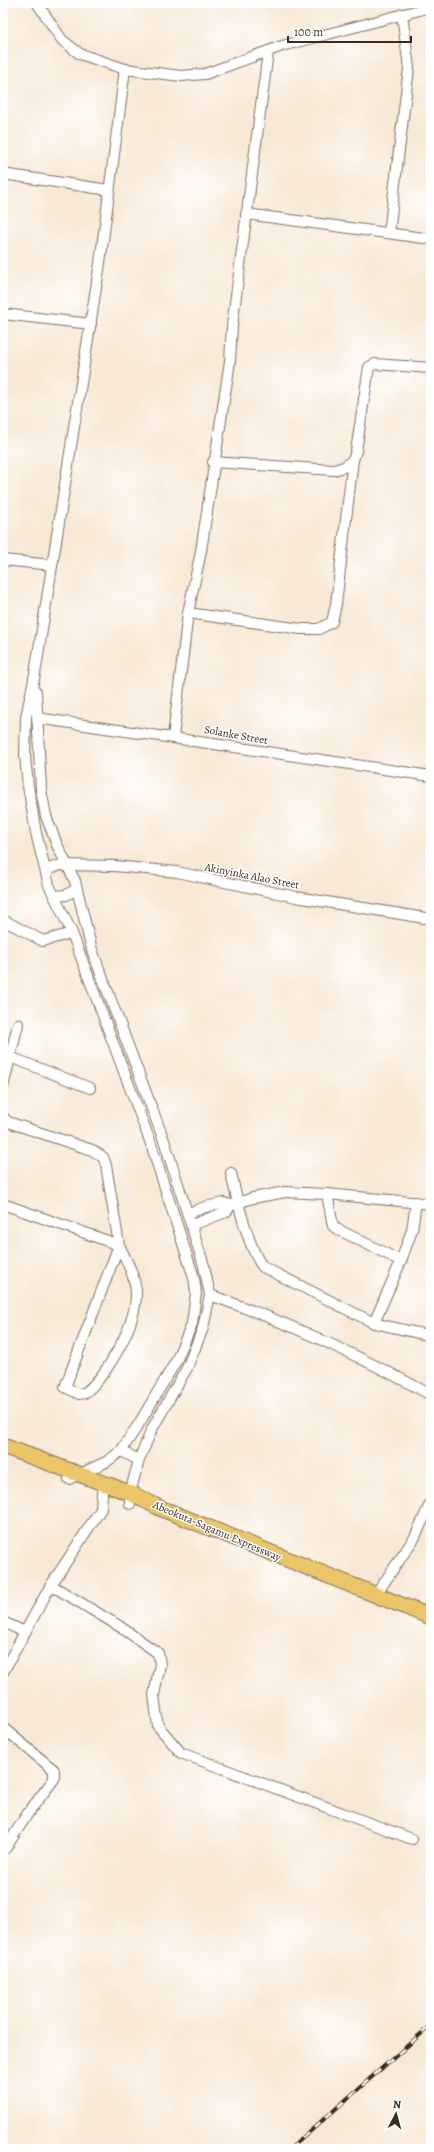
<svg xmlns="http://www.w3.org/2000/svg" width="434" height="2152" viewBox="0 0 434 2152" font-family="Alegreya,serif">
	<rect width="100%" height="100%" fill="#fff"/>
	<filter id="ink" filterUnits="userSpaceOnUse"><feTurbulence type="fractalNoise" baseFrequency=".025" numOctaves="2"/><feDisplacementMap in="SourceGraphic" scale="8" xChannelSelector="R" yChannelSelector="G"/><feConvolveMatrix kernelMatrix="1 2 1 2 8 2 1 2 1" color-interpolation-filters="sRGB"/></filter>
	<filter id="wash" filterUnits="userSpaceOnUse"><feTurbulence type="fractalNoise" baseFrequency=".012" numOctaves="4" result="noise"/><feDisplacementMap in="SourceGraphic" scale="16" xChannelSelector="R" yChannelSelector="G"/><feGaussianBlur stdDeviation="0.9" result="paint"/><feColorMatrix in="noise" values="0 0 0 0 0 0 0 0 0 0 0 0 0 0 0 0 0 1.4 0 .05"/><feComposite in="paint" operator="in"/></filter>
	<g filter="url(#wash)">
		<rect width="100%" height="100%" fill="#f7e9d6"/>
	</g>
	<g filter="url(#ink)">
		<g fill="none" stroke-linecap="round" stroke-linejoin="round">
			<!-- minor casing -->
			<g stroke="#7d6d5e" stroke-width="12">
				<g id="minor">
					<path d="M37,3L62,40L80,54L125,69L181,76L205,74L282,46L431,7"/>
					<path d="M3,174L109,190"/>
					<path d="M246,214L431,239"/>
					<path d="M389,233L409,68L402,14"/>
					<path d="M3,314L91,324"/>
					<path d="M213,462L334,470L344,467L353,460"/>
					<path d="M3,560L52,565"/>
					<path d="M188,613L301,629H319L332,622L336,604L353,460L356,451L369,367L375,364L431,368"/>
					<path d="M36,692L41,789L46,816L57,845L75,881L92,950L165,1143L204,1266L210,1295L203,1328L187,1368L152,1429L139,1460L130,1493V1504"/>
					<path d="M37,718L431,776"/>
					<path d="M173,737L188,613L201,551L230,361L232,326L268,52"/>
					<path d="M46,873L51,868L61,865L115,866L177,872L296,897L431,919"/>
					<path d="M54,896L66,895L77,889"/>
					<path d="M3,920L43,941L72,933"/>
					<path d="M10,1057L90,1088"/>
					<path d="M3,1087L18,1024"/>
					<path d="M3,1117L8,1122L92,1150L103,1157L106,1165L119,1245L65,1387L79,1394L85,1393C108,1374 136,1325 136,1294C136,1277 126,1260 119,1245L3,1204"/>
					<path d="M231,1173C236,1196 249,1250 263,1267L374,1323L431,1336"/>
					<path d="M327,1194L333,1226L337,1229L401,1261"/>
					<path d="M189,1213L205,1207L224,1203L231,1205L253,1198L285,1192L327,1194L431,1204"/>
					<path d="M192,1225L226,1212L231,1205"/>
					<path d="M210,1295C287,1322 360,1356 431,1395"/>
					<path d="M374,1323L401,1261L412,1230L416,1202"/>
					<path d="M121,1451L139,1460"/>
					<path d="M69,1479L106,1462L121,1451L140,1422L176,1361L192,1324L196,1293L194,1278L151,1144L72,933L49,885L36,833L28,786L25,756L26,717L35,674L100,263L125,69"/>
					<path d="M51,1585L119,1626L158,1653L160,1664L154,1695L158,1726L181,1753L412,1839"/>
					<path d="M375,1596L415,1537L431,1502"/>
					<path d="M3,1622L25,1632"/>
					<path d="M3,1672L51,1585L101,1509L102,1493"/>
					<path d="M3,1728L54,1770V1779L28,1813L5,1849L3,1848"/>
				</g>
			</g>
			<!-- highway casing -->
			<g stroke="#7d6d5e" stroke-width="17">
				<path id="highway" d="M3,1446L130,1493L160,1508L431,1617"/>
			</g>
			<!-- minor -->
			<use href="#minor" stroke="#fff" stroke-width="10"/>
			<!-- highway -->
			<use href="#highway" stroke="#eac669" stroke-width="15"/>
			<!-- rail casing -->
			<g stroke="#3b2a1e" stroke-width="4">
				<path id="rail" d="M290,2149L431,2025"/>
			</g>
			<!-- rail -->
			<use href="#rail" stroke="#fff" stroke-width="2.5" stroke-dasharray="8" stroke-linecap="butt"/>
		</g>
	</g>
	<g text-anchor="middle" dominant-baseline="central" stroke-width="3" stroke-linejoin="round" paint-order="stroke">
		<!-- street labels -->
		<g font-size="11" fill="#3b2a1e" stroke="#fff">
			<text transform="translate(236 735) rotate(10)">Solanke Street</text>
			<text transform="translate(252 876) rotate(11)">Akinyinka Alao Street</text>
			<text transform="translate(217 1531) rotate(23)">Abeokuta-Sagamu Expressway</text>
		</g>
	</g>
	<!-- margin -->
	<rect width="434" height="2152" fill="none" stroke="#fff" stroke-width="16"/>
	<!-- north arrow -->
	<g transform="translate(396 2114) rotate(6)" stroke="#ffffff" stroke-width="3" paint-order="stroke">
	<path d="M0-3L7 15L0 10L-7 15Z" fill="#3b2a1e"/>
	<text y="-6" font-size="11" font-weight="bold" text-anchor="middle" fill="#3b2a1e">N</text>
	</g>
	<!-- scale -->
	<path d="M288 36v6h123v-6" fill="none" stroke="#3b2a1e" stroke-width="2"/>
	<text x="294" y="36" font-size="12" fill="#3b2a1e" stroke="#ffffff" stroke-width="3" paint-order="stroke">100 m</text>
</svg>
